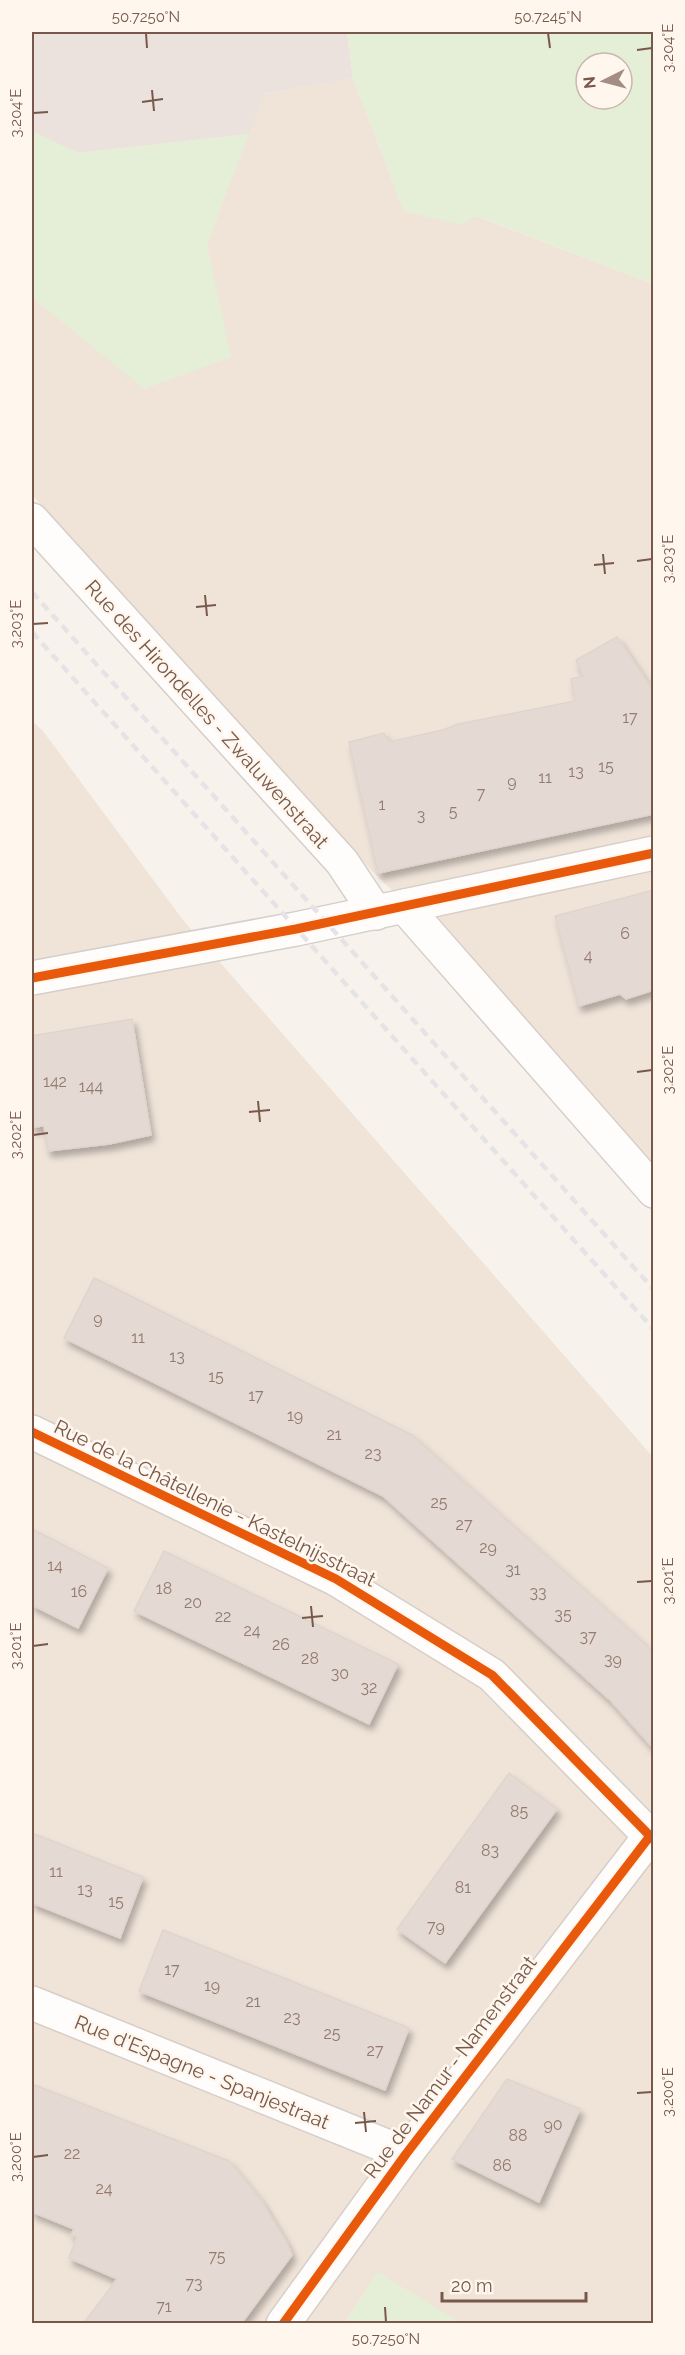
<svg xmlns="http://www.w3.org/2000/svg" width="685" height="2355" viewBox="0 0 685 2355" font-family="Raleway,sans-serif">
	<defs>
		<filter id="shadow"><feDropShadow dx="3.5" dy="6" stdDeviation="3" flood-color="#0004"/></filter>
	</defs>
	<rect width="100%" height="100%" fill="#f7f2ec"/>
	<!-- residential -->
	<g fill="#f0e4d9">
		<path d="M353,78L404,211L476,216L653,284V1175L466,962L370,869L32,495V297L144,388L230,357L207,244L263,94Z"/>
		<path d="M32,721L43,731L183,920L653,1457V2323H32Z"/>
	</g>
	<!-- industrial -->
	<path fill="#ebe2dd" d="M32,32H347L353,78L263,94L249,134L78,153L32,132Z"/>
	<!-- green -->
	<g fill="#e5eed7" fill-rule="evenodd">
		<path d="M347,32H653V284L477,216L461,225L404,211L353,78ZM586,63H622V99H586Z"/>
		<path d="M32,132L78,153L249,134L207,244L231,357L144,389L32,297Z"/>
		<path d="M378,2272L461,2323H344Z"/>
	</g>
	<!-- building -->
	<g fill="#e4dad3" stroke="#e0d5ce" stroke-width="1.5" filter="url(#shadow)">
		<path d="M617,637L654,692V814L378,873L349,742L384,733L389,742L443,730L458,724L575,701L571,679L583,676L576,660Z"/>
		<path d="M654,890V990L626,999L620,994L579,1006L555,916Z"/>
		<path d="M132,1019L151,1135L109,1144L48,1151L44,1126L32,1127V1036Z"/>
		<path d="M94,1278L412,1435L654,1652V1749L611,1701L383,1496L64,1338Z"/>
		<path d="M32,1529L108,1568L78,1628L32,1605Z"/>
		<path d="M164,1551L398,1664L369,1724L134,1611Z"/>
		<path d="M509,1773L557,1809L445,1963L397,1929Z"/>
		<path d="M32,1833L143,1877L120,1938L32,1903Z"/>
		<path d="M163,1930L409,2028L385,2090L139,1991Z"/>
		<path d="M507,2079L580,2109L539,2202L452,2159Z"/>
		<path d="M32,2084L229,2161L261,2200L287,2243L292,2255L241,2324H83L117,2279L69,2258L77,2237L71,2235L74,2229L32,2212Z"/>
	</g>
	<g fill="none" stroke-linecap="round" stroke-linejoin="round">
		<!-- minor casing -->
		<g stroke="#d6cec8" stroke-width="36">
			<g id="minor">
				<path d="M32,520L342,862L376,913"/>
				<path d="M404,906L654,1191"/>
				<path d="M32,978L296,929L654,853"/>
				<path d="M32,1432L336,1579L492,1675L654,1840"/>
				<path d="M32,2003L406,2154"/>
				<path d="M283,2324L406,2154L650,1836"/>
			</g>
		</g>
		<!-- minor -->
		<use href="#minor" stroke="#fefdfc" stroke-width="33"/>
		<!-- rail -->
		<g stroke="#e5e3e5" stroke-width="4.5" stroke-dasharray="9 6" stroke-linecap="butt">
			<path d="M32,592L654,1290"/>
			<path d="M32,632L654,1330"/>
		</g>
		<!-- cycleway casing -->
		<g stroke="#fff7ee" stroke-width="13">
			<g id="cycleway">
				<path d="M32,978L296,929L654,853"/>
				<path d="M32,1432L336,1579L492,1675L654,1840"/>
				<path d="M283,2324L406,2154L650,1836"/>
			</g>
		</g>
		<!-- cycleway -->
		<use href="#cycleway" stroke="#e8590c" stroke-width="9"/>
	</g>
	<!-- ticks -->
	<path fill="none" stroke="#77584b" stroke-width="2" d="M146,33L147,48M548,33L550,48M637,50L652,48M152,90L154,111M142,102L163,99M33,113L48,112M603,554L605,574M637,561L652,559M594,565L614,563M205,595L207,616M196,607L216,605M33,624L48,623M637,1072L652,1070M258,1101L260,1122M249,1112L270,1110M33,1135L48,1133M637,1582L652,1581M311,1606L313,1627M302,1618L323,1616M33,1646L48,1644M637,2093L652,2092M364,2112L366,2132M355,2123L376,2121M33,2157L48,2155M385,2307L386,2322"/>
	<g text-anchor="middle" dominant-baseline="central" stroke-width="5" stroke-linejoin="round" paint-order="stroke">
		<!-- number labels -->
		<g font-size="16" fill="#947a6f">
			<text x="630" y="717">17</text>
			<text x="606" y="766">15</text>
			<text x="576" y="771">13</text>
			<text x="545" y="777">11</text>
			<text x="512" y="781">9</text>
			<text x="481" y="793">7</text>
			<text x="382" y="804">1</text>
			<text x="453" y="811">5</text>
			<text x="421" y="815">3</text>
			<text x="625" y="933">6</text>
			<text x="588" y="955">4</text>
			<text x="55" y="1081">142</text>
			<text x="91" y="1086">144</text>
			<text x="98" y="1318">9</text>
			<text x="138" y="1337">11</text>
			<text x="177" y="1356">13</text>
			<text x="216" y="1376">15</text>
			<text x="256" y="1395">17</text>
			<text x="295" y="1415">19</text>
			<text x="334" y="1434">21</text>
			<text x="373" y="1453">23</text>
			<text x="439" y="1502">25</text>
			<text x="464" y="1524">27</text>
			<text x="488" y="1547">29</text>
			<text x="55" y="1565">14</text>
			<text x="513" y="1569">31</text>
			<text x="164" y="1588">18</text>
			<text x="79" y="1591">16</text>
			<text x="538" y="1592">33</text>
			<text x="193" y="1602">20</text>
			<text x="563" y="1614">35</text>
			<text x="223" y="1616">22</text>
			<text x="252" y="1630">24</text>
			<text x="588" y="1636">37</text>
			<text x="281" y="1644">26</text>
			<text x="310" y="1658">28</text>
			<text x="613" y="1659">39</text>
			<text x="340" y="1673">30</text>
			<text x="369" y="1687">32</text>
			<text x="519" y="1811">85</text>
			<text x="490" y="1850">83</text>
			<text x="56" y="1871">11</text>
			<text x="463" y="1887">81</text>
			<text x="85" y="1889">13</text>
			<text x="116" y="1901">15</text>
			<text x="436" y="1926">79</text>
			<text x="172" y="1969">17</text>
			<text x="212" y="1985">19</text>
			<text x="253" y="2001">21</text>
			<text x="292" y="2017">23</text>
			<text x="332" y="2033">25</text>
			<text x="375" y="2050">27</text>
			<text x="553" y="2124">90</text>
			<text x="518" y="2135">88</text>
			<text x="72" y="2153">22</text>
			<text x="502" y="2165">86</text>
			<text x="104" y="2188">24</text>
			<text x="217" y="2256">75</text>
			<text x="194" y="2283">73</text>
			<text x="164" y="2306">71</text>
		</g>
		<!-- street labels -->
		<g font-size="20" fill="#77584b" stroke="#fff7ee">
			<text transform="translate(207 714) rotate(48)">Rue des Hirondelles - Zwaluwenstraat</text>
			<text transform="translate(215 1503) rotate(26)">Rue de la Châtellenie - Kastelnijsstraat</text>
			<text transform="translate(450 2067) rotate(-53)">Rue de Namur - Namenstraat</text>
			<text transform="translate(202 2072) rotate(22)">Rue d'Espagne - Spanjestraat</text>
		</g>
	</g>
	<!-- border -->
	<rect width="685" height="2355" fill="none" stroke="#fff7ee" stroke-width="66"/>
	<!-- north arrow -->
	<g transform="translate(604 81) rotate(264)"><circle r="28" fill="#fff7ee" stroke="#c9b7ad" stroke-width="1.5"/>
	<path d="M0-4.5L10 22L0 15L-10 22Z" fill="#a48e83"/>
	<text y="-9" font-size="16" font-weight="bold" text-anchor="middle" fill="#77584b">N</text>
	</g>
	<!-- scale -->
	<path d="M442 2292v9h144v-9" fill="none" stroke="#77584b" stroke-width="3"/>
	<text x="451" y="2292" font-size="18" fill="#77584b" stroke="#fff7ee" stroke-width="4.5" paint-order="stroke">20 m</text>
	<rect x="33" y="33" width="619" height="2289" fill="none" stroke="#77584b" stroke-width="2"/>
	<g font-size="15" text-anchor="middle" fill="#77584b">
		<text x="146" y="22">50.7250°N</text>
		<text x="548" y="22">50.7245°N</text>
		<text transform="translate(668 48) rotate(-90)" y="5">3.204°E</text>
		<text transform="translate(16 113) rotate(-90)" y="5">3.204°E</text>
		<text transform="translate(668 559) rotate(-90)" y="5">3.203°E</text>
		<text transform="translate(16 624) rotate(-90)" y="5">3.203°E</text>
		<text transform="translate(668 1070) rotate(-90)" y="5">3.202°E</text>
		<text transform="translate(16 1135) rotate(-90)" y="5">3.202°E</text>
		<text transform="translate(668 1581) rotate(-90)" y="5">3.201°E</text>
		<text transform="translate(16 1646) rotate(-90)" y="5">3.201°E</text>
		<text transform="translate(668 2092) rotate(-90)" y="5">3.200°E</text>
		<text transform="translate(16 2157) rotate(-90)" y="5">3.200°E</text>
		<text x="386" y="2344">50.7250°N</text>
	</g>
</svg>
